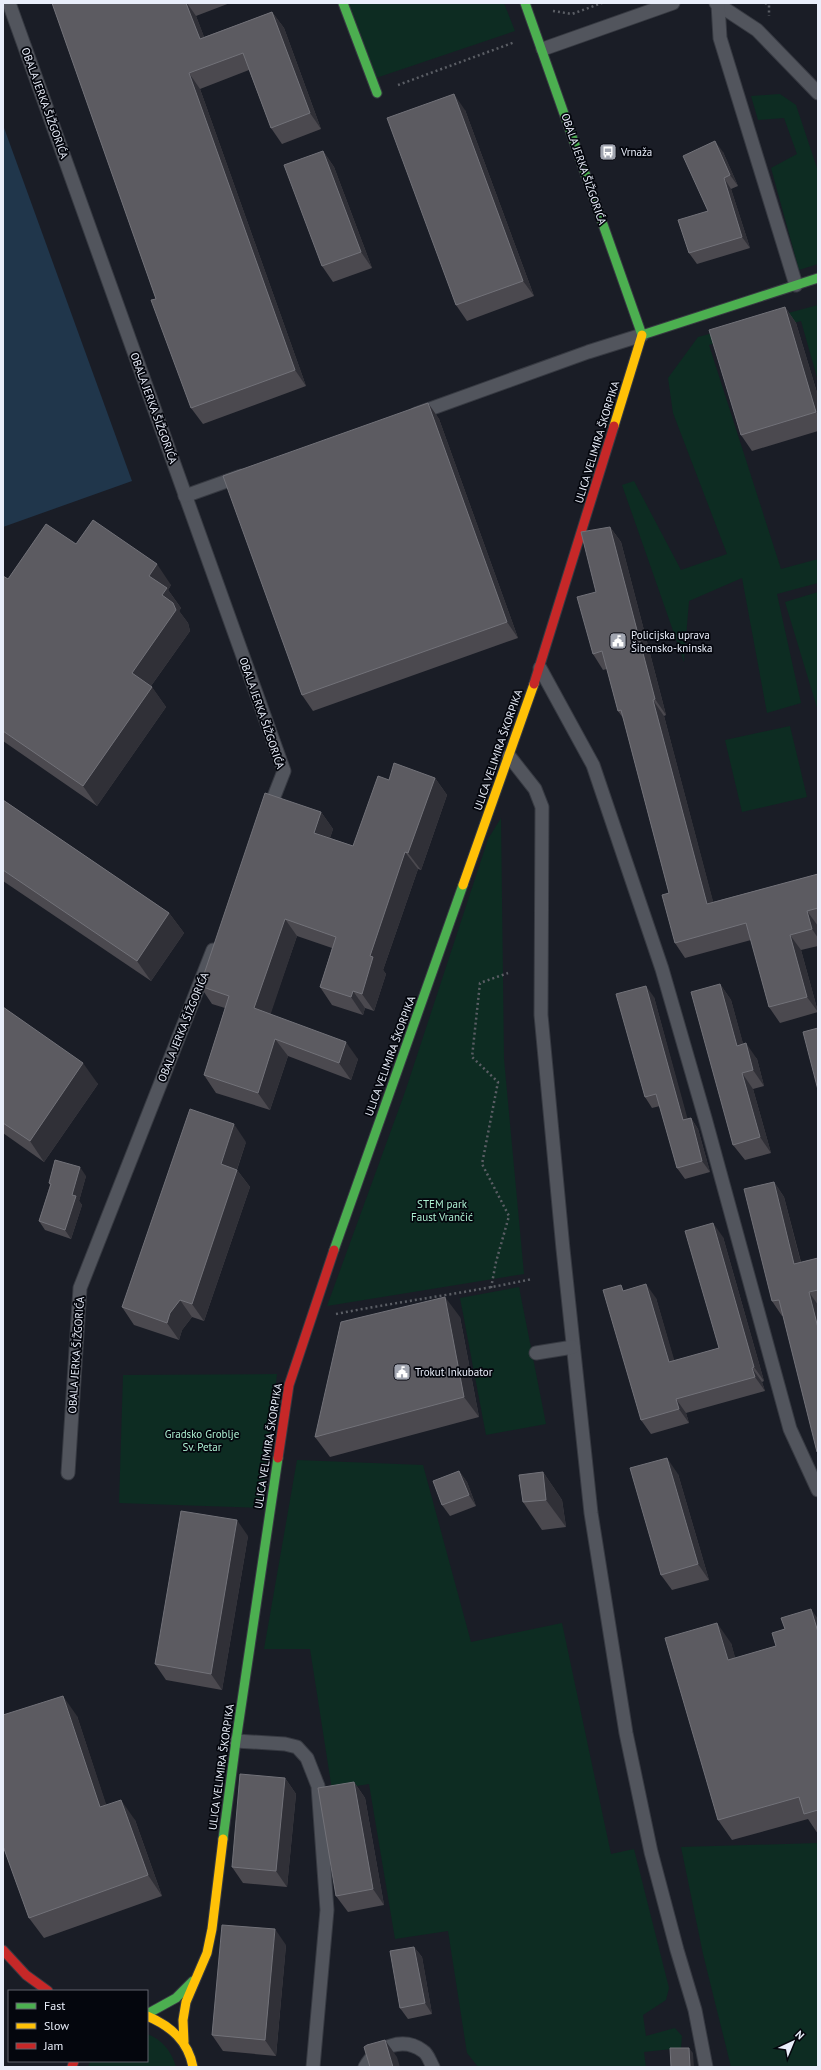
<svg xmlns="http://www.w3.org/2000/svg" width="821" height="2070" viewBox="0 0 821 2070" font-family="'PT Sans',sans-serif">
	<rect width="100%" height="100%" fill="#1a1d26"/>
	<!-- green -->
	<g fill="#0d2c22">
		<path d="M349,3H504L515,31L376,78Z"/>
		<path d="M780,94L796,105L818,171V264L799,270L771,168L797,154L784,118L758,120L751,96Z"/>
		<path d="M818,305V381L801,321L709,345L781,569L818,559V583L777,594L801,703L767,713L742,578L689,601L684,662L622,485L634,481L681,570L727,554L673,413L668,378L698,337Z"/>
		<path d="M818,592V711L785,602Z"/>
		<path d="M790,726L807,797L742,812L725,740Z"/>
		<path d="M501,818L504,1059L524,1274L327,1306L405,1092L488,839Z"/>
		<path d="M519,1287L546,1424L486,1435L460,1298Z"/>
		<path d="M277,1374L261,1508L119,1503L123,1375Z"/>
		<path d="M297,1460L423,1465L471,1642L562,1623L611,1854L634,1849L669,1988L666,2000L643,2015L646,2036L675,2028L682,2036L681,2048L644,2052L646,2067H478L467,2053L448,1931L395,1939L369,1784L332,1790L310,1649H264Z"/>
		<path d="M818,1843V2067H731L703,1954L681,1847Z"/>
		<path d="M147,2034C162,2039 172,2052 176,2067H88L90,2061H147Z"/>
	</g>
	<!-- water -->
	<path fill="#20364b" d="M3,125L132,481L3,527Z"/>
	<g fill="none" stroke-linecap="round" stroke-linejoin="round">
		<!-- lane casing -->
		<g stroke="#373a42" stroke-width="15">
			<g id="lane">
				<path d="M9,3L284,771L268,812"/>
				<path d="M716,3L757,30L818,93"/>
				<path d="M718,4L720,38L796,285"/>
				<path d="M543,49L673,3"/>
				<path d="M416,414L588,352L642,335"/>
				<path d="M185,496L241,476"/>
				<path d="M540,668L593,765L662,969L705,1118L790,1429L818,1490"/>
				<path d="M509,756L535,789L542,807L541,1015L563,1249L591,1513L626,1733L651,1852L677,1950L695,2010L706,2067"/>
				<path d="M536,1353L573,1347"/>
				<path d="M68,1473L80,1288L213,950"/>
				<path d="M236,1741L285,1744L297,1747L307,1758L318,1786L327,1910L313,2067"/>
				<path d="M365,2067C376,2047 403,2036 423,2051C428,2054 430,2062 433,2067"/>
			</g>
		</g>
		<!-- fast casing -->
		<g stroke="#373a42" stroke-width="11">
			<g id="fast">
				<path d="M343,3L377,93"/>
				<path d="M525,3L642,335"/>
				<path d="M642,335L818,278"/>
				<path d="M334,1250L463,885"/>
				<path d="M223,1839L236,1741L278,1458"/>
				<path d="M147,2014L176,1998L193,1981"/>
			</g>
		</g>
		<!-- slow casing -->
		<g stroke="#373a42" stroke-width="11">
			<g id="slow">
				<path d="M614,426L642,335"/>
				<path d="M463,885L534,684"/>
				<path d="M147,2016C171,2026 188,2041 193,2067"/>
				<path d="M184,2042L183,2020L186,2002L207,1953L212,1929L223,1839"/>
			</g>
		</g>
		<!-- jam casing -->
		<g stroke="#373a42" stroke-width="11">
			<g id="jam">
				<path d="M534,684L614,426"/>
				<path d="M278,1458L289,1385L334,1250"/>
				<path d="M3,1950L26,1975L48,1991"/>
				<path d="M72,2067L74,2061"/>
			</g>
		</g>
		<!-- path -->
		<g stroke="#5b5e65" stroke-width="2.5" stroke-dasharray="2 3" stroke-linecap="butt">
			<path d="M765,3L769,5V16"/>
			<path d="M553,11L572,14L602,3"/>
			<path d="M398,85L515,42"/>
			<path d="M491,1288L496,1262L509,1216L482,1164L498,1082L472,1057L480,983L508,973"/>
			<path d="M336,1314C402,1301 467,1293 532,1279"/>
		</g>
		<!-- lane -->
		<use href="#lane" stroke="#52555d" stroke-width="13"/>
		<!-- fast -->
		<use href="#fast" stroke="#4caf50" stroke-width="9"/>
		<!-- slow -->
		<use href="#slow" stroke="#ffc107" stroke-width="9"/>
		<!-- jam -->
		<use href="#jam" stroke="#c62828" stroke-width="9"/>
	</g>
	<!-- wall -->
	<g fill="#4b494f">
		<path d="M52,3H230L196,16L204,37L272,12L284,28L321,129L282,144L271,128L249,70L200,89L306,386L203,424L191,408L156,299Z"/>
		<path d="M465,110L534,296L467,321L456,305Z"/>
		<path d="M323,151L334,167L372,268L333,282L322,266Z"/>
		<path d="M723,152L738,186L731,189L750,248L697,264L689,253L708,211Z"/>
		<path d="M785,307L796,323L818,396V431L752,451L741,435Z"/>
		<path d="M428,403L439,419L518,638L313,711L302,695Z"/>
		<path d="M610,527L621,542L666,715L664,716L713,902L818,874V946L801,950L818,1012L780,1023L769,1007L751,940L685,958L675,943L669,893L623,718L618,711L607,669L603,670L593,654L596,592Z"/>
		<path d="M76,544L171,585L168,590L181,608L179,611L188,623L190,631L151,686L166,707L97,806L3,741V576L8,579Z"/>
		<path d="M435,778L447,795L421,870L418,869L383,970L386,974L374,1011L365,1008L363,1015L332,1005L320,987L332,948L297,936L270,1014L358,1059L351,1080L288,1056L270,1110L216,1093L204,1075L225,1008L212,1004L200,986L321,812L333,829L330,838L353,846L389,780Z"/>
		<path d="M3,800L169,913L184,933L151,981L3,881Z"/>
		<path d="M720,984L731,1000L743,1044L757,1059L764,1086L753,1089L771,1153L745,1160L733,1145Z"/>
		<path d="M654,997L687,1119L691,1118L698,1129L710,1172L685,1179L677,1168L660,1106L652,1108L645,1097Z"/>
		<path d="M3,1007L98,1084L44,1162L3,1133Z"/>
		<path d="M246,1142L237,1170L250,1187L204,1321L192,1317L182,1330L179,1340L134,1325L122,1307Z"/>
		<path d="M86,1176L79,1201L82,1205L71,1239L45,1230L39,1221L50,1185L49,1183Z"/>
		<path d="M774,1182L784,1197L801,1262L818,1258V1453L783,1316H782L772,1301Z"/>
		<path d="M723,1237L764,1381L762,1382L765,1391L686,1413L689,1423L651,1434L641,1420L625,1290L656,1298L674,1361L719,1348Z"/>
		<path d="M460,1317L479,1417L330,1457L315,1437Z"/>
		<path d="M459,1471L467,1482L476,1506L450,1516L442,1505Z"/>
		<path d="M543,1472L562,1500L566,1527L542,1530L523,1502Z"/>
		<path d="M678,1474L709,1580L672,1590L661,1575Z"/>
		<path d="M248,1536L222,1690L166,1680L155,1664Z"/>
		<path d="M818,1619V1834L808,1819L732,1840L718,1820L731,1643L735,1658L776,1646Z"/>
		<path d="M77,1716L106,1805L135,1820L162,1896L44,1938L29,1918Z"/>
		<path d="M285,1778L296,1794L287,1887L243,1883L232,1867Z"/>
		<path d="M354,1782L365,1798L384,1905L348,1912L336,1896Z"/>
		<path d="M286,1945L276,2056L223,2051L212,2035Z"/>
		<path d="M414,1947L422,1957L432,2014L408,2019L400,2008Z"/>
	</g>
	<!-- shaded-wall -->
	<g fill="#303037">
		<path d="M186,3H187L196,16L211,55L200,39Z"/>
		<path d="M272,12L284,28L321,129L310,113Z"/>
		<path d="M189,73L200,89L306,386L295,370Z"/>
		<path d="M454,94L465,110L534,296L523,281Z"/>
		<path d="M715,141L723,152L738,186L730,175Z"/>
		<path d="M323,151L334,167L372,268L361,252Z"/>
		<path d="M724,178L731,189L750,248L742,237Z"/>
		<path d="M785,307L796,323L818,396V414L816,412Z"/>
		<path d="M428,403L439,419L518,638L507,622Z"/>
		<path d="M610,527L621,542L666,715L655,699Z"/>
		<path d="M157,564L171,585L168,590L181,608L179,611L188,623L190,631L146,693L132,673L149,576Z"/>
		<path d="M152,687L166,707L97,806L83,786Z"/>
		<path d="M653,700L664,716L718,920L707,904Z"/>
		<path d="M435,778L447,795L421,870L408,853Z"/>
		<path d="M321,812L333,829L326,850L314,833Z"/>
		<path d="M405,852L418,869L383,970L386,974L374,1011L362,994L370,956Z"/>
		<path d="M807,911L818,926V938L812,929Z"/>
		<path d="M169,913L184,933L151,981L137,961Z"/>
		<path d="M285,919L297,936L267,1025L254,1008Z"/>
		<path d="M790,935L801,950L818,1012L807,997Z"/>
		<path d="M720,984L731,1000L748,1061L737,1046Z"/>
		<path d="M646,986L654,997L691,1131L683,1120Z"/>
		<path d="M353,991L365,1008L363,1015L351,997Z"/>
		<path d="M275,1039L288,1056L270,1110L258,1093Z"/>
		<path d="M346,1042L358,1059L351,1080L339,1063Z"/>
		<path d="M746,1043L757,1059L764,1086L753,1070Z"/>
		<path d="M83,1063L98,1084L44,1162L30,1141Z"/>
		<path d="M742,1073L753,1089L771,1153L760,1137Z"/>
		<path d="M691,1118L698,1129L710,1172L702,1161Z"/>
		<path d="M234,1124L246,1142L233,1181L221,1164Z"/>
		<path d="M80,1167L86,1176L79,1201L82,1205L71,1239L65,1230L72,1195Z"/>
		<path d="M237,1170L250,1187L204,1321L192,1304Z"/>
		<path d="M774,1182L784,1197L805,1279L794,1264Z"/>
		<path d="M713,1223L723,1237L764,1381L754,1367Z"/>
		<path d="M646,1284L656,1298L679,1376L669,1362Z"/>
		<path d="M809,1292L818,1305V1328Z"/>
		<path d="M445,1297L460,1317L479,1417L464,1397Z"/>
		<path d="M180,1300L192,1317L182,1330L179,1340L167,1323L170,1313Z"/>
		<path d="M752,1368L762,1382L765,1391L755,1377Z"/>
		<path d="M676,1399L686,1413L689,1423L679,1409Z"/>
		<path d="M667,1458L678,1474L709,1580L698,1564Z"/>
		<path d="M459,1471L467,1482L476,1506L469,1495Z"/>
		<path d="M543,1472L562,1500L566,1527L546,1500Z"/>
		<path d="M237,1520L248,1536L222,1690L211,1674Z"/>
		<path d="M811,1609L818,1619V1632Z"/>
		<path d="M717,1623L731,1643L742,1681L728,1660Z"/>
		<path d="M63,1696L77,1716L114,1828L100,1807Z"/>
		<path d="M285,1778L296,1794L287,1887L276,1871Z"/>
		<path d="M354,1782L365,1798L384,1905L373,1889Z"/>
		<path d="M121,1800L135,1820L162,1896L148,1875Z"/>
		<path d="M275,1929L286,1945L276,2056L265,2040Z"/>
		<path d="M414,1947L422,1957L432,2014L425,2003Z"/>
		<path d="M385,2040L397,2057L400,2067H393Z"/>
		<path d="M689,2048L693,2053L694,2067H690Z"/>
	</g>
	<!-- building -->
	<g fill="#5c5b61" stroke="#727279">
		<path d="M52,3H186L200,39L272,12L310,113L271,128L243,53L189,73L295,370L191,408L151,300L156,299Z"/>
		<path d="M454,94L523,281L456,305L387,118Z"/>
		<path d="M715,141L730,175L724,178L742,237L689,253L678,220L708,211L683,156Z"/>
		<path d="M323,151L361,252L322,266L284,165Z"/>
		<path d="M785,307L816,412L741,435L709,330Z"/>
		<path d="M428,403L507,622L302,695L223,476Z"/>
		<path d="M93,520L157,564L149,576L167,588L162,595L173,603L176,610L132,673L152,687L83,786L3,731V576L8,579L46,524L76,544Z"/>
		<path d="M610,527L655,699L653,700L707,904L818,874V908L807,911L812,929L790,935L807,997L769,1007L746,923L675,943L662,895L669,893L621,710L618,711L602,651L593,654L577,597L596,592L581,532Z"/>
		<path d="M394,763L435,778L408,853L405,852L370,956L373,957L362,994L353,991L351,997L320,987L336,937L285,919L254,1008L346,1042L339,1063L275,1039L258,1093L204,1075L229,996L200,986L265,793L321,812L314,833L353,846L378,776L389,780Z"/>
		<path d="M3,800L169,913L137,961L3,870Z"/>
		<path d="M720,984L737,1046L746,1043L753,1070L742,1073L760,1137L733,1145L691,992Z"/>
		<path d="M646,986L683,1120L691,1118L702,1161L677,1168L656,1094L645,1097L616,994Z"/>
		<path d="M3,1007L83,1063L30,1141L3,1123Z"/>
		<path d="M818,1028V1090L803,1032Z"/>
		<path d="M190,1109L234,1124L221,1164L237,1170L192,1304L180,1300L170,1313L167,1323L122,1307Z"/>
		<path d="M55,1160L80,1167L72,1195L76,1196L65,1230L39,1221L51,1184L49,1183Z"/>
		<path d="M774,1182L794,1264L818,1258V1290L809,1292L818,1328V1452H817L779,1300L772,1301L744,1189Z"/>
		<path d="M713,1223L754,1367L752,1368L755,1377L676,1399L679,1409L641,1420L603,1290L621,1285L623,1291L646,1284L669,1362L719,1348L685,1231Z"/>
		<path d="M445,1297L464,1397L315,1437L341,1322Z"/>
		<path d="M667,1458L698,1564L661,1575L630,1468Z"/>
		<path d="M459,1471L469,1495L442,1505L433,1481Z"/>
		<path d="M543,1472L546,1500L523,1502L519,1475Z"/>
		<path d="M181,1511L237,1520L211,1674L155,1664Z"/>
		<path d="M811,1609L818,1632V1810L804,1814L799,1797L718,1820L665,1638L717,1623L728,1660L776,1646L772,1633L785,1629L781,1618Z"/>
		<path d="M63,1696L100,1807L121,1800L148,1875L29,1918L3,1846V1715Z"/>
		<path d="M240,1774L285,1778L276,1871L232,1867Z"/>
		<path d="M354,1782L373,1889L336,1896L318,1788Z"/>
		<path d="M222,1925L275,1929L265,2040L212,2035Z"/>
		<path d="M414,1947L425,2003L400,2008L390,1951Z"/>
		<path d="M385,2040L393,2067H370L364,2047L367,2045Z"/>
		<path d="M670,2048H689L690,2067H671Z"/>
	</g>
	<!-- icons -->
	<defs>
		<g id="bus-square" transform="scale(0.9)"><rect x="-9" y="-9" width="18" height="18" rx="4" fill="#a1a5b0" stroke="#04060d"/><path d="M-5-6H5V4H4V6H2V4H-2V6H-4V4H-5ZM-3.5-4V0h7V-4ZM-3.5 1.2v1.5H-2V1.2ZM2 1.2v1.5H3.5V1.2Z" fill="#fff"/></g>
		<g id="civic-square" transform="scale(0.9)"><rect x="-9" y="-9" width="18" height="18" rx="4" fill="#a1a5b0" stroke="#04060d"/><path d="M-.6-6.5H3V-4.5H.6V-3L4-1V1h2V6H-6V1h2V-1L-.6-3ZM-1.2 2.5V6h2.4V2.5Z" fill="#fff"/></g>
	</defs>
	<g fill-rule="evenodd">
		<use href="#bus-square" x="608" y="152"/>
		<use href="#civic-square" x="618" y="641"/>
		<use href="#civic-square" x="402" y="1372"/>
	</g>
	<g text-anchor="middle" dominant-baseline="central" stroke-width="3.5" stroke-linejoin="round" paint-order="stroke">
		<!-- street labels -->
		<g font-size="11" fill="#e9eefa" stroke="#04060d">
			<text transform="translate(45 103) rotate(70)">OBALA JERKA ŠIŽGORIĆA</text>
			<text transform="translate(584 169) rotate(71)">OBALA JERKA ŠIŽGORIĆA</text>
			<text transform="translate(154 408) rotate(70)">OBALA JERKA ŠIŽGORIĆA</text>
			<text transform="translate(597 442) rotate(-73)">ULICA VELIMIRA ŠKORPIKA</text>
			<text transform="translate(262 713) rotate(71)">OBALA JERKA ŠIŽGORIĆA</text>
			<text transform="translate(498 750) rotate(-71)">ULICA VELIMIRA ŠKORPIKA</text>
			<text transform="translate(183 1027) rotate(-68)">OBALA JERKA ŠIŽGORIĆA</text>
			<text transform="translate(390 1056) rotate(-70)">ULICA VELIMIRA ŠKORPIKA</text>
			<text transform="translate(76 1355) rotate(-86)">OBALA JERKA ŠIŽGORIĆA</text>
			<text transform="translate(268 1446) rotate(-81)">ULICA VELIMIRA ŠKORPIKA</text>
			<text transform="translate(221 1767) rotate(-82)">ULICA VELIMIRA ŠKORPIKA</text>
		</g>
		<!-- poi labels -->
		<g font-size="11" fill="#e9eefa" stroke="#04060d" text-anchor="start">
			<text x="621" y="152">Vrnaža</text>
			<text x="631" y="635">Policijska uprava<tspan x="631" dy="13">Šibensko-kninska</tspan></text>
			<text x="415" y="1372">Trokut Inkubator</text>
		</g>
		<!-- park labels -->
		<g font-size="11" fill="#acefd1" stroke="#04060d">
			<text x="442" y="1204">STEM park<tspan x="442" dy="13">Faust Vrančić</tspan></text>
			<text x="202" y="1434">Gradsko Groblje<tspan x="202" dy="13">Sv. Petar</tspan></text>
		</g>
	</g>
	<!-- border -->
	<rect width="821" height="2070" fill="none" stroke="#e9eefa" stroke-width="8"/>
	<!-- legend -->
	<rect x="8" y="1990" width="140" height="72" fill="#04060d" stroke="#60636c"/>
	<rect x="16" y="2003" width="20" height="6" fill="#4caf50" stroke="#60636c"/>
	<text x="44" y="2010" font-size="12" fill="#e9eefa">Fast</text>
	<rect x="16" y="2023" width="20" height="6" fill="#ffc107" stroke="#60636c"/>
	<text x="44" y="2030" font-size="12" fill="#e9eefa">Slow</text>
	<rect x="16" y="2043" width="20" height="6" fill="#c62828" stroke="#60636c"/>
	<text x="44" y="2050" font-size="12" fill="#e9eefa">Jam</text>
	<!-- north arrow -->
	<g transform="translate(793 2042) rotate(44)" stroke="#04060d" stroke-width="3" paint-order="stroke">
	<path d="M0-3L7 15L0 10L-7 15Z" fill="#e9eefa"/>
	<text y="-6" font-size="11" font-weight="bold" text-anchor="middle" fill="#e9eefa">N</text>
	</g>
</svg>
